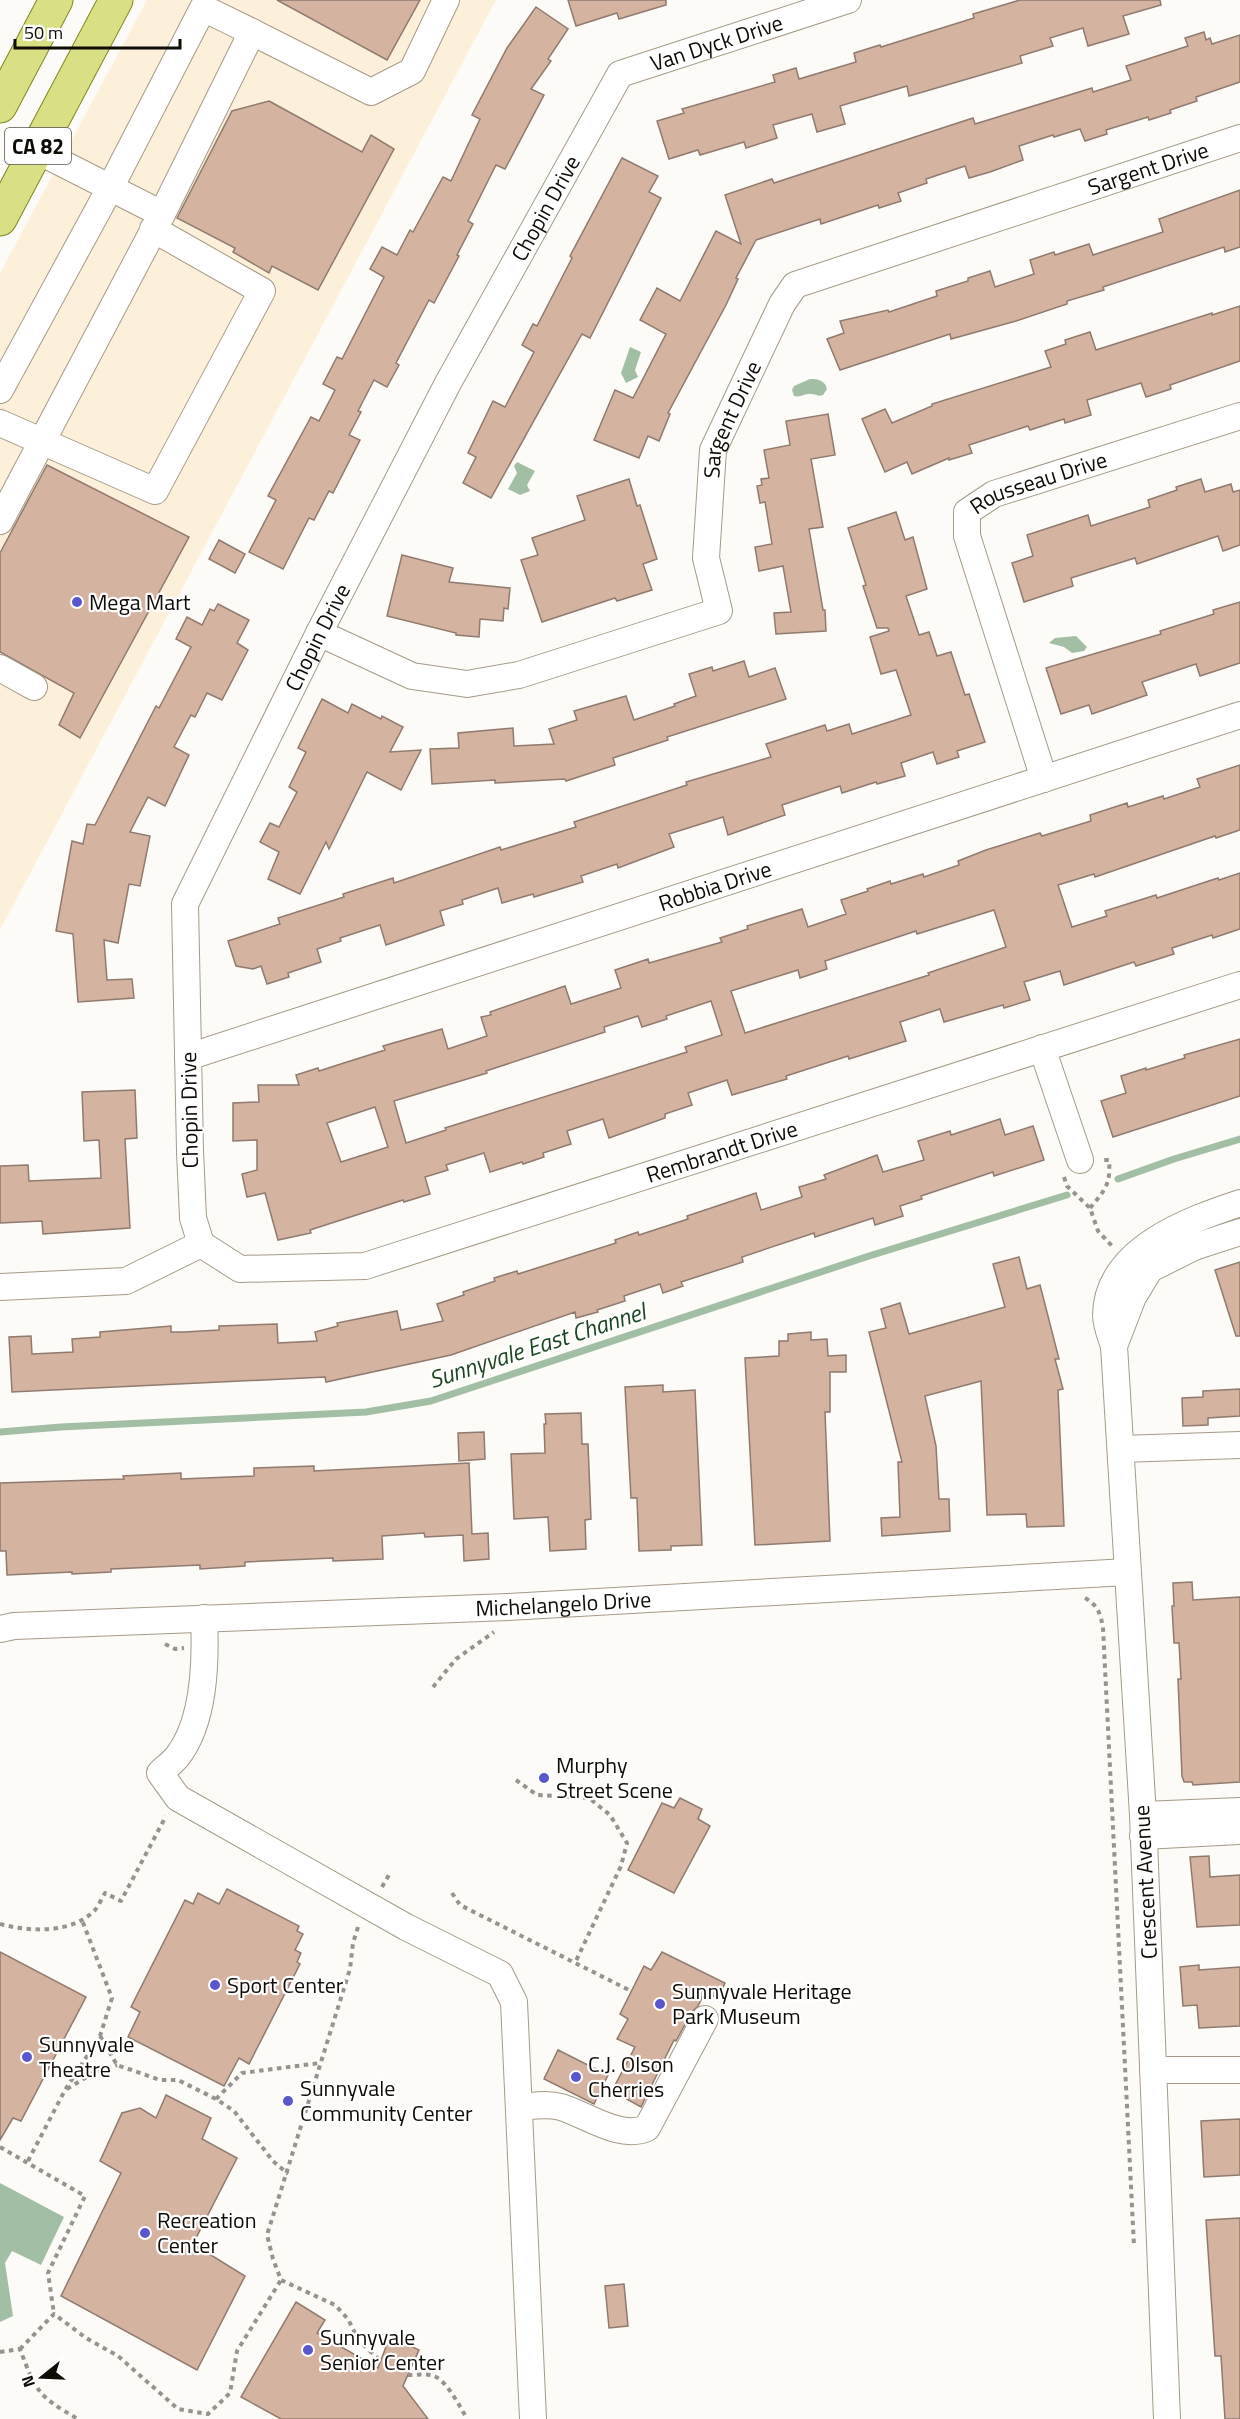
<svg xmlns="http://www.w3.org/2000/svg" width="1240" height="2419" viewBox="0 0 1240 2419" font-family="'Titillium Web',sans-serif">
	<rect width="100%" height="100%" fill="#fdfbf7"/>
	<!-- built -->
	<path fill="#fdf0da" d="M147,0H496L0,930V273Z"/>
	<!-- water -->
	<g fill="#a2bea4">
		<path d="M630,347L641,352L635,370L638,377L626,383L621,373Z"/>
		<path d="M810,379C818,379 825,380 827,389L823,395C818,397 816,394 811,394C805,393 801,398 794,396L792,390L794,386Z"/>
		<path d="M517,462L535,471L527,485L530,491L520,495L508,489L517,473L514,466Z"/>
		<path d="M1076,636L1087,647L1084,651L1072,653L1064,647L1049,643L1055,638Z"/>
		<path d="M0,2183L64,2217L41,2265L12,2251L5,2263L13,2316L0,2322Z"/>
	</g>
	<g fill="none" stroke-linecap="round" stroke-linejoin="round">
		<!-- stream -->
		<g stroke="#a2bea4" stroke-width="7">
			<path d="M1118,1179L1174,1159L1240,1139"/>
			<path d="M0,1432L61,1427L366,1412L431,1401L869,1256L1067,1195"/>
		</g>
	</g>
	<!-- building -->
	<g fill="#d5b3a1" stroke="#8f7a6f" stroke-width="1.5" fill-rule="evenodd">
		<path d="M277,0H420L387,60Z"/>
		<path d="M568,0H666V5L619,19L617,13L576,26Z"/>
		<path d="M1020,0H1160L1161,5L1123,16L1129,34L1088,46L1083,28L1050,38L1053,46L1020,56L1022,63L909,96L907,86L840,106L845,124L817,132L812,114L773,125L777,138L746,148L744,142L700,155L698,150L669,159L657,121L684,113L682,109L775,82L773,75L796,68L799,79L856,62L854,53L880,45L881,47L974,18L973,14Z"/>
		<path d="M536,7L568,29L548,59L551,61L531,89L544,95L505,169L496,165L468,221L473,224L457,255L459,256L434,303L429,300L396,363L399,365L387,387L374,380L358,411L361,412L349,435L360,440L333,493L329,491L314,520L309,518L283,569L249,552L276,500L268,496L311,417L319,421L335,390L323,384L337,357L342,359L384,277L370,269L382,247L397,255L410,230L413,232L443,177L451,181L480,119L472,115L507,48Z"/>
		<path d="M1204,32L1206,40L1210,38L1212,44L1240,35V82L1196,97L1197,101L1170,110L1171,113L1149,120L1148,117L1106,130L1107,134L1085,141L1080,129L1054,137L1053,135L1019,146L1023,160L990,172L969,178L965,166L926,179L927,183L898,193L901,201L879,208L878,205L821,224L820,219L756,240L736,278L738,279L726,305L668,413L670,414L659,441L648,436L639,458L594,440L615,390L633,398L666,334L640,320L657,288L680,301L716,231L741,244L725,195L772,179L774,183L973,118L975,124L1092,88L1093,92L1131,80L1126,66L1188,46L1185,38Z"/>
		<path d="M269,101L362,152L371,135L394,149L318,290L272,266L269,273L233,252L235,248L177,218L232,111Z"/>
		<path d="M622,158L658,176L649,192L661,198L590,338L582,334L491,498L463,483L476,457L468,453L493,401L505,407L534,352L522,345L533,324L537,326L572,258L570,256Z"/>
		<path d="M1240,190V247L1225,252L1224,247L1103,287L1104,290L1067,301V304L1016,321L951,339L950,334L840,370L827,339L844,333L840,321L888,310L889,312L937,296L936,291L968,281V278L990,271L995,287L1034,274L1030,260L1054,252L1055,255L1089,244L1093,255L1163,232L1159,219Z"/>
		<path d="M1240,306V361L1170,385L1171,389L1146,397L1141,383L1087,400L1091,415L1065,423L1064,419L1030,430L1028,426L969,445L972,453L949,460V458L912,474L907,462L885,472L862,419L885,409L892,423L932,406V404L1051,367L1045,351L1066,344L1065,340L1090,332L1096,350L1212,313V315Z"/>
		<path d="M828,414L835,455L811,459L823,527L809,529L823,610H825L826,631L776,634L774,613L791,612L783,566L759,571L755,547L772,544L765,502L760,503L757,486L762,485L761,479L769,478L764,450L790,445L786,421Z"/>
		<path d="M47,465L189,537L80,738L59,725L74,693L0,652V553Z"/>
		<path d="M629,479L637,506L640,505L657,559L643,564L652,590L617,601L615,598L542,622L521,560L538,555L532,538L585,520L577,496Z"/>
		<path d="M1201,479L1205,492L1231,484L1233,492L1240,490V545L1223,551L1218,536L1137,564L1135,558L1071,578L1073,586L1024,602L1012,563L1033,556L1027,535L1088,515L1091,526L1150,507L1148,500L1177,490L1176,487Z"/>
		<path d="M896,512L905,540L913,537L927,589L906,596L919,635L929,632L937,656L951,652L965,695L969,694L985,742L957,751L959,757L937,764L933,752L901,763L905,776L877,784L876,782L842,793L840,786L782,805L785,815L728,835L723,817L669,834L674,847L618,868L617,864L581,876L583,882L534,897L533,894L502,903L498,888L462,900L463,904L440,911L444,925L386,945L380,925L340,938L341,941L317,949L321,962L288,973L289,977L267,984L261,966L253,969L236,966L228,941L280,924L278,918L344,897L343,894L393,878L394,883L500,847L501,850L576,827L574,822L687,785L686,782L771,757L766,744L825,725L827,731L849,724L852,734L911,715L896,670L881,674L870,637L889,631L888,628H877L863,586L866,585L848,528Z"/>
		<path d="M219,540L245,554L235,573L209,559Z"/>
		<path d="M402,555L453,568L449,582L510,588L508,609L504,608L503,621L480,619L479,637L456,635V633L387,616Z"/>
		<path d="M1240,602V663L1200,676L1196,664L1142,682L1147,695L1092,714L1089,705L1061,714L1046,668L1161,634L1160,631L1214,614L1213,610Z"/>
		<path d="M218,604L249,620L237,643L248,650L222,700L207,693L195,717L191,715L174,747L189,755L165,806L148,797L130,832L150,836L140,886L129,884L118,943L104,940L107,980L132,979L134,998L78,1002L73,934L56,931L72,841L83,844L87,824L95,825L156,706L159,708L191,647L176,639L187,617L202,625L210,609L214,611Z"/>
		<path d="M744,661L749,677L775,668L786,699L667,737L668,740L613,758L615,765L566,781L565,779L495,783V780L432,784L430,749L459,748L458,733L513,728L514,746L554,744L549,729L577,720L574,711L626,696L634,720L675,706L674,704L696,696L689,674L712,667L713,671Z"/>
		<path d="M322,699L348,713L352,704L381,719L382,716L403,727L390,752L421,750L401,790L367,772L329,849L326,842L300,894L268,879L279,852L260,842L270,823L279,827L297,792L289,787L306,752L298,748Z"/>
		<path d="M1240,765V830L1216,838L1215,836L1095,877L1094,874L1058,885L1072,927L1107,916L1105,911L1156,895L1157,898L1218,878L1219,880L1240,873V929L1213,938L1212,935L1172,948L1174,954L1136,966L1134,962L1064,985L1060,971L1024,982L1030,1000L1004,1008L1003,1005L944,1022L940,1009L900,1022L906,1041L849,1059L848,1056L786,1076L787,1079L732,1095L727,1080L688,1093L692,1105L665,1114V1118L609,1138L603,1119L567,1131L571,1144L543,1153L544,1157L523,1164L522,1162L490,1172L484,1153L446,1165L448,1170L425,1177L430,1194L404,1202L403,1200L310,1230L311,1233L278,1240L265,1193L247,1197L242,1174L257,1170V1140L233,1141V1103L259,1102L258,1085H299L296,1075L318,1068L319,1071L347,1062L385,1050L383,1046L442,1029L448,1049L487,1036L481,1017L491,1015L490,1012L565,986L571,1004L621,988L615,970L648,959L649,963L722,942L720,938L748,929L747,926L802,909L808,927L846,914L841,900L868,891L867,889L890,881L891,884L923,874L924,877L959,865L958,861L986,850L1040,833L1042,836L1091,821L1090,815L1127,803L1128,807L1163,796L1164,799L1200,787L1197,779ZM994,910L1006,947L928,973L929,975L745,1033L731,991L798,970L800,978L827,969L825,961L916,931L917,934ZM711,1001L722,1035L685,1047L687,1052L445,1128L446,1130L406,1143L394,1101L487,1073L486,1071L605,1032L604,1027L638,1016L642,1027L667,1019L666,1016ZM375,1107L388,1147L341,1162L327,1123Z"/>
		<path d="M1240,1039V1096L1113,1137L1101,1101L1126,1093L1121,1076L1146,1068V1070L1185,1058L1184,1055Z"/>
		<path d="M135,1090L137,1138L125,1139L130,1228L43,1234L42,1221L0,1223V1166L28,1165L29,1181L101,1178L99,1140L84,1141L82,1092Z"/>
		<path d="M1000,1119L1005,1135L1033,1126L1044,1160L994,1176L993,1172L921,1196L922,1199L900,1206L903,1216L875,1225L873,1218L815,1237L814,1233L742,1257L743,1262L681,1282L683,1286L663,1293L660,1284L624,1296L625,1301L597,1310L598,1312L576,1318L575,1312L451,1355L326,1382L325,1377L12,1392L9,1337L31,1336L32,1354L73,1352L72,1339L100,1337V1332L171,1326V1332H184L219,1330V1326L277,1324L278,1343L317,1341L315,1332L338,1326L337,1323L397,1311L401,1330L443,1321L437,1304L464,1295L463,1292L495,1281L494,1278L517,1271L518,1274L616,1243L615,1240L638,1232L639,1235L688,1219L687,1216L756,1193L761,1210L802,1197L799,1187L826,1179L824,1175L877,1155L883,1172L924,1160L918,1141L950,1131L951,1135Z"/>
		<path d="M1019,1257L1027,1289L1040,1285L1059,1359H1055L1063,1389L1058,1390L1064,1526L1027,1527L1026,1514L987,1515L981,1381L925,1396L936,1446L939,1499H949L950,1531L882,1536L881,1518L900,1517L898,1462H902L869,1332L886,1328L881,1309L900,1303L909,1334L1005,1307L993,1264Z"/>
		<path d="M1240,1262V1336H1236L1215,1270Z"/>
		<path d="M811,1332V1340L827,1339L828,1356L846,1355V1372H830V1412H825L830,1541L755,1545L745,1358L779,1356V1341H788V1334Z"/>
		<path d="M663,1385V1392L695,1390L702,1545L671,1546V1550L639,1551L637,1498H631L625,1387Z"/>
		<path d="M1240,1389V1416L1208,1418V1425L1183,1426L1182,1398L1203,1397V1391Z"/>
		<path d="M581,1413L582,1444H588L591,1519L585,1520L586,1549L550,1551L548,1517L514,1519L511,1454L545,1453L544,1424H546L545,1414Z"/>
		<path d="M484,1432L485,1459L459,1461L458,1433Z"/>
		<path d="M469,1463L472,1534L488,1533L489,1559L464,1561L463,1535L425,1537L424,1533L382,1536L383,1559L333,1561V1558L245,1562V1566L200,1569V1565L111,1569V1572L72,1574V1572L7,1575L6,1551H0V1483L124,1479L123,1476L181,1473V1479L254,1476V1468L314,1466V1471Z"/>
		<path d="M1192,1582L1193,1600L1240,1597V1782L1193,1785L1192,1782H1184L1182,1776L1178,1679H1181L1179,1643H1174L1172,1606H1174L1173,1583Z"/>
		<path d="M680,1798L702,1809L698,1819L710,1826L674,1893L628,1870L662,1803L674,1808Z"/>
		<path d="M1209,1856L1210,1877L1240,1875V1925L1197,1927L1190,1857Z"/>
		<path d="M227,1889L299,1926L297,1931L303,1934L295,1950L301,1953L297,1962L300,1964L249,2064L239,2058L224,2086L128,2037L140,2012L131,2007L185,1900L193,1904L198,1893L219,1904Z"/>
		<path d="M0,1952L86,1997L21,2121L13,2118L0,2140Z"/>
		<path d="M662,1952L725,1983L718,1998L705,1992L698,2006L692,2012L676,2041L674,2040L641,2107L612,2091L635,2047L617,2039L628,2019L620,2014L644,1966L651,1970Z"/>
		<path d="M1199,1965V1970L1240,1967V2026L1199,2028L1197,2005L1183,2006L1180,1967Z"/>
		<path d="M558,2050L608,2075L594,2104L544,2079Z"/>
		<path d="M166,2095L211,2118L202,2139L237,2158L193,2244L245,2276L197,2370L61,2296L121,2173L100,2161L122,2113L140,2108L156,2118Z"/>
		<path d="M1240,2119V2175L1204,2177L1201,2121Z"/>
		<path d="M1240,2218V2419H1225L1221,2356H1215L1206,2220Z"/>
		<path d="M624,2284L628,2326L609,2328L605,2286Z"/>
		<path d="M296,2302L325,2320L317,2333L378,2368L390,2336L419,2350L403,2386L428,2419H281L241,2397Z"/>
	</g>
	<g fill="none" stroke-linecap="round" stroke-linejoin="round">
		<!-- minor casing -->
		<g stroke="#a59a87" stroke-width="28">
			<g id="minor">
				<path d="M252,32L371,92L412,71L446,0"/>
				<path d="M36,150L162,214"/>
				<path d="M0,390L110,188L203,8L252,32L162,214L0,521"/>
				<path d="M0,423L155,491L262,291L153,229"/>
				<path id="s1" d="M319,633L412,676L467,684L519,675L719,611L706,558L713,450L782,304L795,285L1240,138"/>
				<path d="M0,668L34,687"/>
				<path id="s2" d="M1044,779L967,536V512L994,494L1240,416"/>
				<path d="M1042,1048L1080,1160"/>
				<path id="s3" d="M188,1057L1240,715"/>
				<path id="s4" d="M201,1244L193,1218L190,1151L185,904L319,633L448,383L620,74L848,0"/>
				<path id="s5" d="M201,1244L240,1269L365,1266L1240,985"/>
				<path d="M0,1287L126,1281L201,1244"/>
				<path d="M1114,1346L1133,1297L1150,1269L1194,1247L1240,1232"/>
				<path d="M1121,1449L1240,1445"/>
				<path d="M204,1618C206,1661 205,1722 177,1757C172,1763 165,1768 160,1773L178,1798L406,1927L500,1974L514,2002L533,2419"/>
				<path id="s6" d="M0,1629L14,1626L508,1607L1127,1572"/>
				<path d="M1143,1815L1240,1811"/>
				<path d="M1143,1836L1240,1831"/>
				<path d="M1153,2070H1240"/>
				<path d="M519,2107C533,2106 547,2103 561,2107C587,2115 620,2140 647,2128L705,2019"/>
				<path d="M1167,2419L1143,1815L1114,1346C1111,1337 1106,1325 1106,1315C1107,1249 1189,1220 1240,1203"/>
			</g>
		</g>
		<!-- major casing -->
		<g stroke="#818722" stroke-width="35">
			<g id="major">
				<path d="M0,106L56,0"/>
				<path d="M0,219L116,0"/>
			</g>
		</g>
		<!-- path -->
		<g stroke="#97948f" stroke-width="4" stroke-dasharray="4.5 4.5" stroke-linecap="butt">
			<path d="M1064,1177L1067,1186L1090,1208L1098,1231L1112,1246"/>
			<path d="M1090,1208C1105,1190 1111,1184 1109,1160H1101"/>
			<path d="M1085,1598C1098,1605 1101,1615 1103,1628L1134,2246"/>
			<path d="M165,1644L175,1649L184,1648"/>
			<path d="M433,1687L456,1659L494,1632"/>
			<path d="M516,1780L537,1795L589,1798L610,1815L627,1843L621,1866L575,1963"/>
			<path d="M382,1887L389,1875"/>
			<path d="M452,1893L460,1905L631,1991"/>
			<path d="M0,1924C30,1932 72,1934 95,1910C99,1905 102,1898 105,1893L121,1901L166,1816"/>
			<path d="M358,1927L353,1943L350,1969L267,2235L273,2259L281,2280L335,2305L348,2319L359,2341L381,2361"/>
			<path d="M100,2036L117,2065L160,2080H178L216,2099L234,2111L273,2161L288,2174"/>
			<path d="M67,2089L95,2072L117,2065"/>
			<path d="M216,2099L242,2073L320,2063"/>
			<path d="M0,2147L85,2196L48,2273L54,2314"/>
			<path d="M28,2161L65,2090L100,2036L112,1998L82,1920"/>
			<path d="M20,2349L54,2314L86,2338L118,2356L178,2409L208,2414L230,2393L237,2351L281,2280"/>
			<path d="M0,2352L20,2349C36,2392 38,2396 78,2419"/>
			<path d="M408,2375C417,2375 428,2373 436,2377C447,2382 461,2408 467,2419"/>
		</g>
		<!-- minor -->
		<use href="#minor" stroke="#fff" stroke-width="26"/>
		<!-- major -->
		<use href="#major" stroke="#d8df84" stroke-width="33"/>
	</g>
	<!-- markers -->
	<g fill="#5956ce" stroke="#fff" stroke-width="2">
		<circle cx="77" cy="602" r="6"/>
		<circle cx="544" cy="1778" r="6"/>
		<circle cx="215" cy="1985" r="6"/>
		<circle cx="660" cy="2004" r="6"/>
		<circle cx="27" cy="2057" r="6"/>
		<circle cx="576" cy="2077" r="6"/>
		<circle cx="288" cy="2101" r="6"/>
		<circle cx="145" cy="2233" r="6"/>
		<circle cx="308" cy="2350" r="6"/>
	</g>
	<g text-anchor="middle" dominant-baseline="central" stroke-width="4.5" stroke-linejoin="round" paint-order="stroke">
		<!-- shield labels -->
		<rect fill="#fff" stroke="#575450" stroke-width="1.5" x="5" y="128" width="66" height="36" rx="4.5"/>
		<g font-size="21" font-weight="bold" fill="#0f0b05">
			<text x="38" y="146">CA 82</text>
		</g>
		<!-- street labels -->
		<g font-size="22" fill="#0f0b05" stroke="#fff">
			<text stroke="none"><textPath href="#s4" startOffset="1380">Van Dyck Drive</textPath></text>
			<text stroke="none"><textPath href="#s1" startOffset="1140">Sargent Drive</textPath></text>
			<text stroke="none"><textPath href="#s4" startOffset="1125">Chopin Drive</textPath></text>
			<text stroke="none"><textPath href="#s1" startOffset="618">Sargent Drive</textPath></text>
			<text stroke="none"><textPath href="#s2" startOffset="357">Rousseau Drive</textPath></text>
			<text stroke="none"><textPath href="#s4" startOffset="639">Chopin Drive</textPath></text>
			<text stroke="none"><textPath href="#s3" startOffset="554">Robbia Drive</textPath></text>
			<text transform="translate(189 1110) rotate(-91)">Chopin Drive</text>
			<text stroke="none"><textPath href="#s5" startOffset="546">Rembrandt Drive</textPath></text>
			<text stroke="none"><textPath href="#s6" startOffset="564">Michelangelo Drive</textPath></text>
			<text transform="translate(1145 1882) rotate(-93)">Crescent Avenue</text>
		</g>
		<!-- poi labels -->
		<g font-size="22" fill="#0f0b05" stroke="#fff" text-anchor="start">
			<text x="89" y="602">Mega Mart</text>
			<text x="556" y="1765">Murphy<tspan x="556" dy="25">Street Scene</tspan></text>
			<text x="227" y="1985">Sport Center</text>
			<text x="672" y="1991">Sunnyvale Heritage<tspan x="672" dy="25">Park Museum</tspan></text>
			<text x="39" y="2044">Sunnyvale<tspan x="39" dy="25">Theatre</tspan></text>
			<text x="588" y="2064">C.J. Olson<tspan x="588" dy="25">Cherries</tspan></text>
			<text x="300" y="2088">Sunnyvale<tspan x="300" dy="25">Community Center</tspan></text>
			<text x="157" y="2220">Recreation<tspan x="157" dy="25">Center</tspan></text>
			<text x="320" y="2337">Sunnyvale<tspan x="320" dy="25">Senior Center</tspan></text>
		</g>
		<!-- water labels -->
		<g font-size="24" font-style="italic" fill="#1c4622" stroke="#fff">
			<text transform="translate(537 1345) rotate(-18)">Sunnyvale East Channel</text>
		</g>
	</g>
	<!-- north arrow -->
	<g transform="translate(42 2377) rotate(252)" stroke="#ffffff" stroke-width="4.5" paint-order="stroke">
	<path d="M0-4.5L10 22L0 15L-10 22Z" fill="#0f0b05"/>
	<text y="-9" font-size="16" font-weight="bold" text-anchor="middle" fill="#0f0b05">N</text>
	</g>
	<!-- scale -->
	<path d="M15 39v9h165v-9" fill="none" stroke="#0f0b05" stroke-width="3"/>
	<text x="24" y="39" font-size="18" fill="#0f0b05" stroke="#ffffff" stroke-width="4.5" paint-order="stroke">50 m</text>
</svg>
